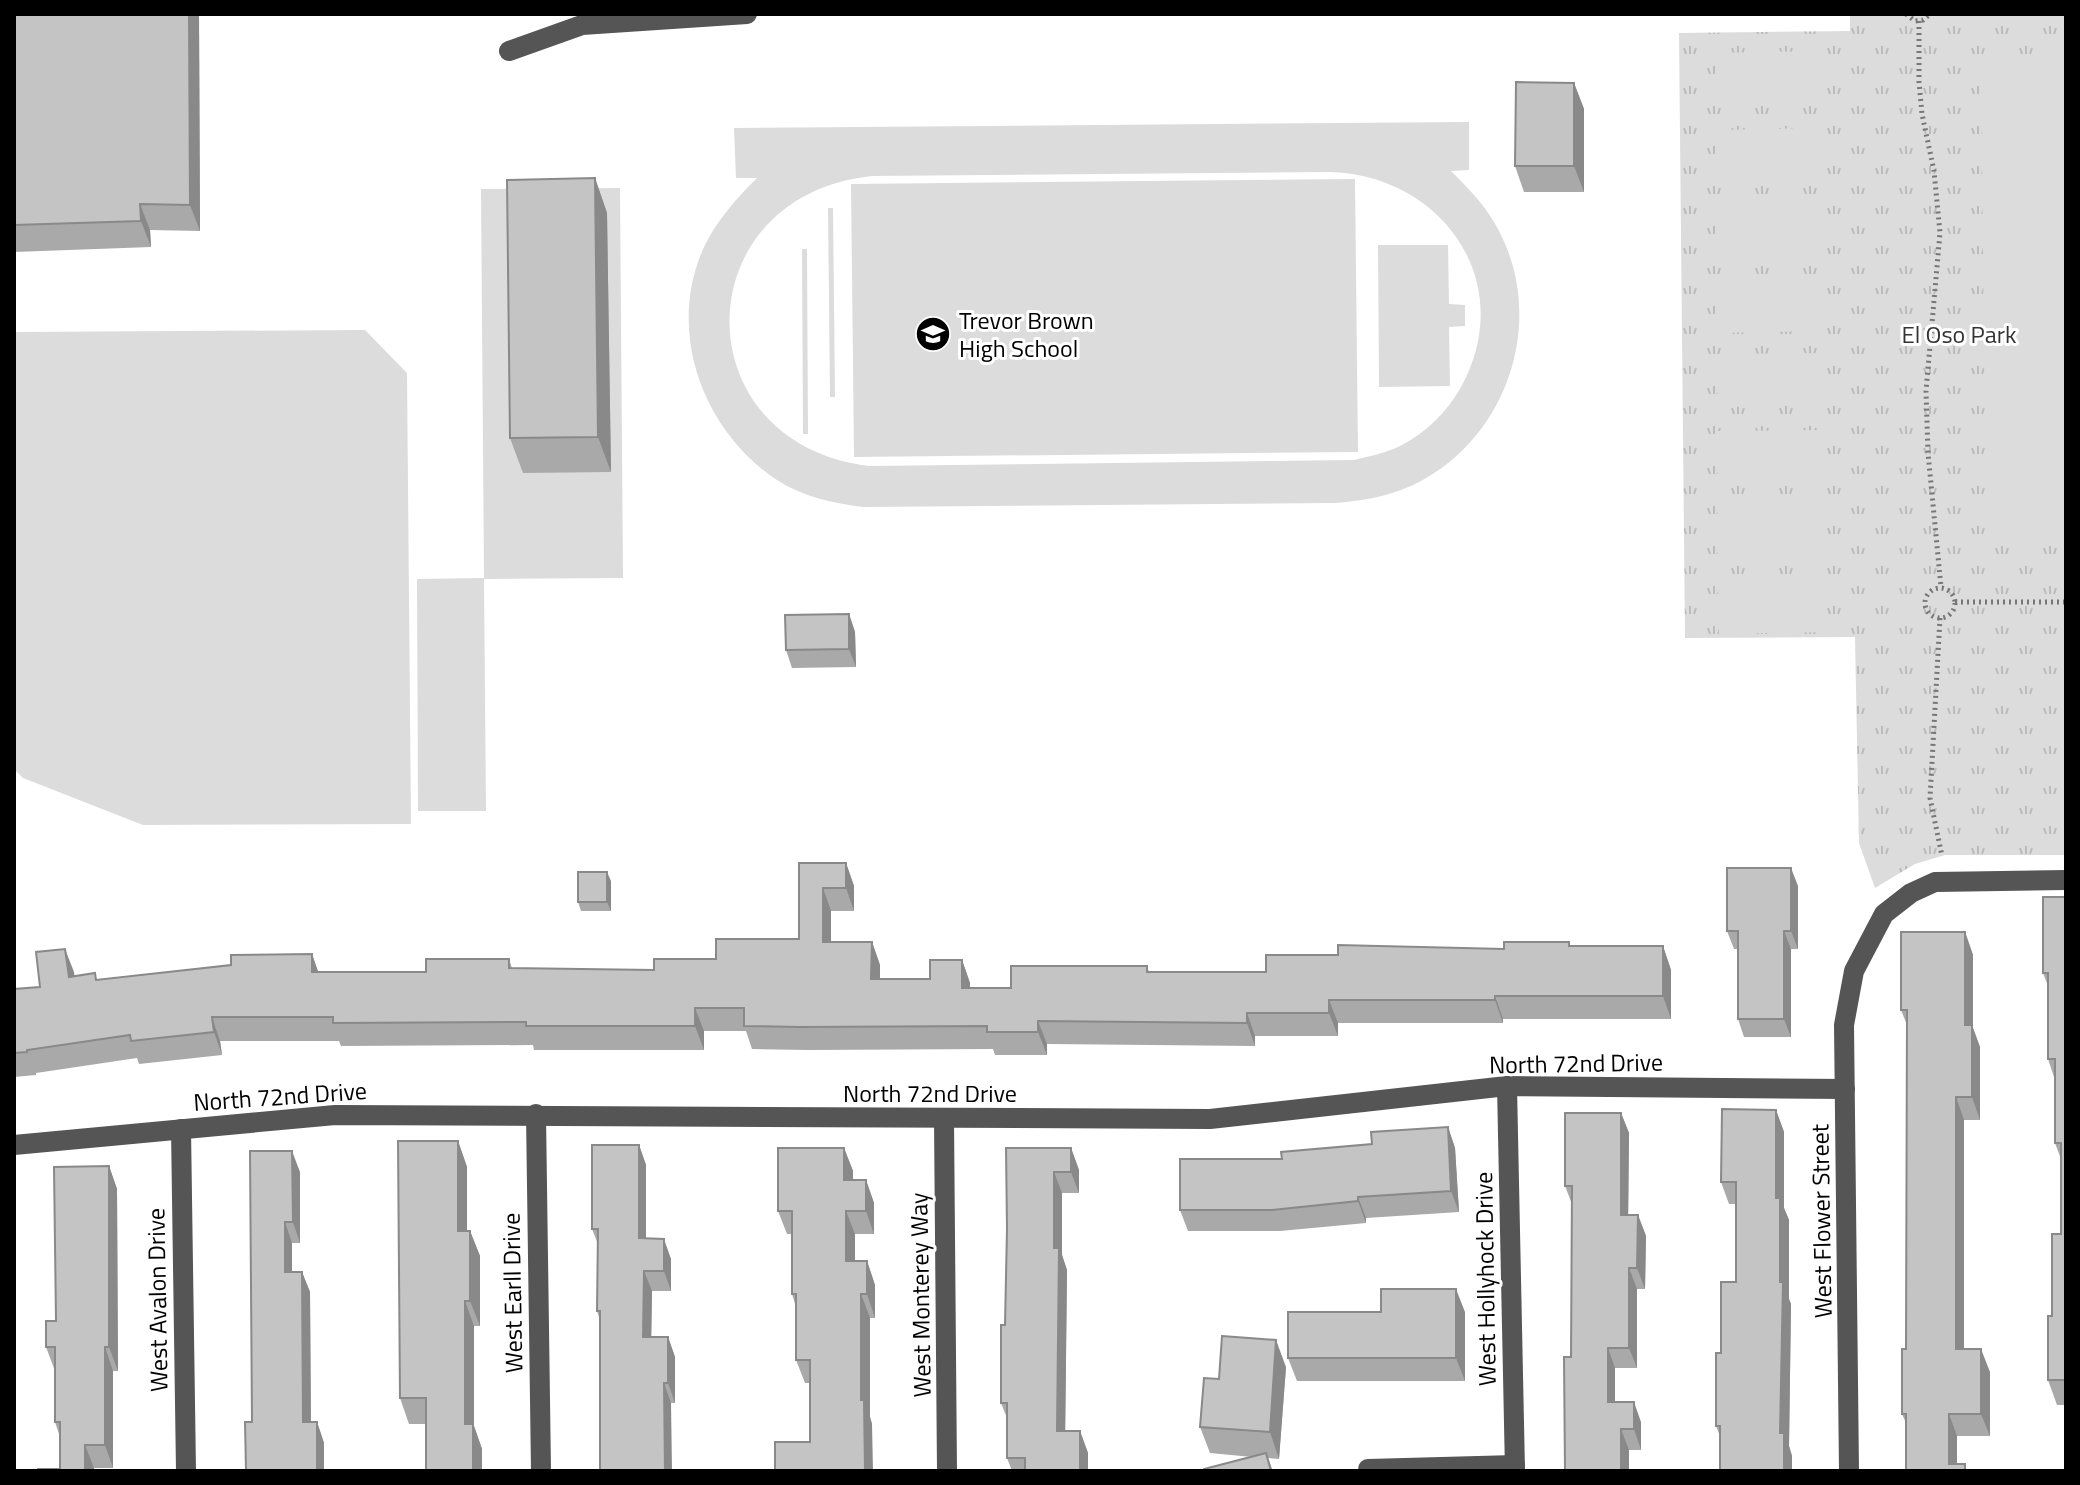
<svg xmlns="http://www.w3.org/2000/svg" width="2080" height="1485" viewBox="0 0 2080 1485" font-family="'Titillium Web',sans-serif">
	<defs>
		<pattern id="park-tufts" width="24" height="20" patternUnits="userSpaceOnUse" patternTransform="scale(2)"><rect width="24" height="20" fill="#dcdcdc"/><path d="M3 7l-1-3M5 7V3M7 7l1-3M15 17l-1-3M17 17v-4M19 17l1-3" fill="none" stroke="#bbb"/></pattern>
	</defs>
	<rect width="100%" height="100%" fill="#fff"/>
	<!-- park -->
	<path fill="url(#park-tufts)" d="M1850,14H2066V855H1945L1915,864L1875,888L1859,843L1855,637L1685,638L1679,33L1850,31Z"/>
	<!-- pitch -->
	<g fill="#dcdcdc" fill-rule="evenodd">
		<path d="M1823,51L1824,104L1716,105L1715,53Z"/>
		<path d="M2066,59V541L1986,542L1981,60Z"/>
		<path d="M1469,122V170L1451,171C1470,190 1488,208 1500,233C1547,325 1505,443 1411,486C1386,497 1361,501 1334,503L863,507C833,503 803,497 777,480C702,431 665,329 705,245C718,219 736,199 757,178H736L734,128ZM1331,172C1444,176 1518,284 1461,387C1447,412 1426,433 1400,446C1386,453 1370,456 1354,460L869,466C682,444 683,196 872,176Z"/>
		<path d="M1824,128L1825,180L1716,182L1715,130Z"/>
		<path d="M1355,179L1358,452L854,457L851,184Z"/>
		<path d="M620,188L623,578L484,579L486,811H418L417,579L484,578L481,189Z"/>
		<path d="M1824,201L1825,254L1716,256L1715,203Z"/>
		<path d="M828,208H833L835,397H830Z"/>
		<path d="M1378,245H1448L1449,304L1465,305V326L1449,327L1450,386L1379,387Z"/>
		<path d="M802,249H807L808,434H803Z"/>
		<path d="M1824,278L1825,331L1716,333V280Z"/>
		<path d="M365,330L407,373L411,824L143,825L23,778L14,769V332Z"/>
		<path d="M1826,353L1827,405L1718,407L1717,354Z"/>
		<path d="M1826,430L1827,482L1718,484L1717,431Z"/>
		<path d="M1826,503L1827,555L1718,557V505Z"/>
		<path d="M1827,580V632L1719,634L1718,582Z"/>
	</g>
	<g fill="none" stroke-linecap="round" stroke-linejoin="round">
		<!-- path -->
		<g stroke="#777" stroke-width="5" stroke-dasharray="2 4" stroke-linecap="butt">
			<path d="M1906,14L1915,21L1923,20L1930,14"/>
			<path d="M1919,21V82L1922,114L1934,171L1940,233L1926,391L1928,453L1941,587"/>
			<circle cx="1940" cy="603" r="15"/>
			<path d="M1955,602H2066"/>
			<path d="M1940,618L1930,798L1942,856"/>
		</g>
		<!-- minor -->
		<g stroke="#555" stroke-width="20">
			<path d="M509,51L582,25L747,14"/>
			<path d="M1507,1086L1515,1471"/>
			<path d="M536,1114L541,1471"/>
			<path d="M944,1119L947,1471"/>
			<path d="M181,1129L186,1471"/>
			<path d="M14,1145L335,1115L1210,1119L1507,1086L1845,1089"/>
			<path d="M1368,1469L1515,1465"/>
			<path d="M1849,1471L1844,1025L1854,971L1884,914L1911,893L1935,882L2066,880"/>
		</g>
	</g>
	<!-- wall -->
	<g fill="#a9a9a9">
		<path d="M14,14H199L200,231L150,230L151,247L14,252Z"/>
		<path d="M1574,83L1584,109V192H1524L1515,166Z"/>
		<path d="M595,178L607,213L611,472L523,473L510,438Z"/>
		<path d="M849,614L855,632L856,667L792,668L786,650Z"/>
		<path d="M799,863H846L854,886V911H831V942H872L880,965V979H930L962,960L970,983V988H1011L1147,966L1149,972H1266L1338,955L1571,946H1663L1671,970V1019H1503V1023H1338V1036H1255V1046L1047,1044V1055H995L993,1049L808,1050L752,1049L746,1031H704V1050H534L533,1045L341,1046L339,1041H220L222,1055L139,1064L137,1058L36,1073V1075L14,1077V989L40,987L65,949L74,976L98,980L231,965L312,954L318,972H426L509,959L512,968L654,970L716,959L799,939Z"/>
		<path d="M611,881V911H581L578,902Z"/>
		<path d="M1798,886V949H1791V1037H1744L1738,1019V949H1734L1727,931Z"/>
		<path d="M2066,897V1405H2057L2048,1380L2052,1316L2061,1234V1159L2055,1143V1080L2048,1059V986L2043,973Z"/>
		<path d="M1965,932L1973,955V1028L1980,1047V1120H1964V1349L1990,1372V1436H1957L1906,1471V1423L1902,1414L1906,1349L1907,1025L1901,1010Z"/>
		<path d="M1776,1110L1784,1132V1208L1789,1220V1299L1791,1304L1789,1446L1792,1456V1471L1720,1436L1716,1426L1721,1353L1736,1282V1204H1729L1721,1182Z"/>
		<path d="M1621,1113L1629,1133L1628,1215H1638L1646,1236L1645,1289H1637V1368H1615V1402L1641,1422V1450H1629V1471L1571,1357L1572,1204L1565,1186Z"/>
		<path d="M1448,1127L1455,1148L1459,1212L1366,1218V1223L1280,1231H1188L1180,1210L1282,1159L1372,1144Z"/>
		<path d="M458,1141L467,1167V1231H470L480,1256V1326H474V1426L482,1449V1471L426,1424H409L400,1398Z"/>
		<path d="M639,1145L646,1165V1238L671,1259V1291H652L651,1337H668L675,1357V1403H671L600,1320L597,1311L598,1244L592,1229Z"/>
		<path d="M844,1148L853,1171V1180H866L874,1203V1234H855V1261H867L875,1285V1318H870V1417L872,1424L810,1442V1383H805L796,1360V1307L792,1294V1234H787L778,1211Z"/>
		<path d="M1071,1148L1079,1170V1193H1062V1255L1067,1270L1065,1431H1080L1088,1453V1471H1012L1007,1458V1418L1001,1403L1005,1325L1007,1229Z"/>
		<path d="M250,1151L300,1172V1243H292V1272H302L310,1292L311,1422H317L324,1443V1471L252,1422Z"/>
		<path d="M109,1166L117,1189L118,1371H113V1468H94V1471L60,1469V1437L55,1422V1371L46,1347L56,1321Z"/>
		<path d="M1465,1312V1381H1297L1288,1358Z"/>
		<path d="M1286,1367L1279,1459L1268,1458L1273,1471L1252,1457L1210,1453L1200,1427L1219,1379Z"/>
	</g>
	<!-- shaded-wall -->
	<g fill="#898989">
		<path d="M189,14H199L200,231L190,205Z"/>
		<path d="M1574,83L1584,109V192L1574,166Z"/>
		<path d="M595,178L607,213L611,472L598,437Z"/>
		<path d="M140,204L150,230L151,247L141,221Z"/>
		<path d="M849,614L855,632L856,667L849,649Z"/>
		<path d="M846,863L854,886V911L846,888Z"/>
		<path d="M1791,868L1798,886V949L1791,931Z"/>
		<path d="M607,872L611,881V911L607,902Z"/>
		<path d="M823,888L831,911V965L823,942Z"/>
		<path d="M1784,931L1791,949V1037L1784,1019Z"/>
		<path d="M1965,932L1973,955V1028L1980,1047V1120L1972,1097L1965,1025Z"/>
		<path d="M872,942L880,965V1002L871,979Z"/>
		<path d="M1663,946L1671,970V1019L1663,996Z"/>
		<path d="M65,949L74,972L77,1000L69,977Z"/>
		<path d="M312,954L320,977L312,972Z"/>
		<path d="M962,960L970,983V1011L962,988Z"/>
		<path d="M1495,996L1503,1019V1023L1495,1000Z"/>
		<path d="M1329,1000L1338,1023V1036L1329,1013Z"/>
		<path d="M695,1008L704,1031V1050L695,1026Z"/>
		<path d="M1247,1013L1255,1036V1046L1247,1023Z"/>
		<path d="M212,1017L220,1041L222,1055L214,1032Z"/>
		<path d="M1038,1021L1047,1044V1055L1038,1032Z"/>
		<path d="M1956,1097L1964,1120V1372L1956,1349Z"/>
		<path d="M1776,1110L1784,1132V1208L1789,1220V1299L1791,1304L1789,1446L1792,1456V1471H1784L1780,1433L1776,1198Z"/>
		<path d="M1621,1113L1629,1133L1628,1235L1621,1215Z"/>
		<path d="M1448,1127L1455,1148L1459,1212L1451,1191Z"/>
		<path d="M458,1141L467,1167V1256L458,1231Z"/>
		<path d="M639,1145L646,1165V1258L639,1238Z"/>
		<path d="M844,1148L853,1171V1203L844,1180Z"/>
		<path d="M1071,1148L1079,1170V1193L1071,1172Z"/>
		<path d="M292,1151L300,1172V1243L293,1222Z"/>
		<path d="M109,1166L117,1189L118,1371L109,1347Z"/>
		<path d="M1054,1172L1062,1193V1255L1067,1270L1065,1453L1057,1431L1054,1248Z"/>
		<path d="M866,1180L874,1203V1234L866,1211Z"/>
		<path d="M1358,1197L1366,1218V1223L1358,1201Z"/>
		<path d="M846,1211L855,1234V1285L846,1261Z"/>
		<path d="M1638,1215L1646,1236L1645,1289L1637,1268Z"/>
		<path d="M285,1222L292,1243V1292L285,1272Z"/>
		<path d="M470,1231L480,1256V1326L470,1301Z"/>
		<path d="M664,1239L671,1259V1291L664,1271Z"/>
		<path d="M867,1261L875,1285V1318L867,1294Z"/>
		<path d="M1629,1268L1637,1289V1368L1629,1348Z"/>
		<path d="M644,1271L652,1291L651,1357L643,1337Z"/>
		<path d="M302,1272L310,1292L311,1443L303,1422Z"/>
		<path d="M1456,1289L1465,1312V1381L1456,1358Z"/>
		<path d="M861,1294L870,1318V1417L872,1424L873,1471H865L861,1400Z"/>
		<path d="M465,1301L474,1326V1426L482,1449V1471H473L465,1424Z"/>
		<path d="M668,1337L675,1357V1403L668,1383Z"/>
		<path d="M1276,1340L1286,1367L1279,1459L1270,1432Z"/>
		<path d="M105,1347L113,1371V1468L105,1445Z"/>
		<path d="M1608,1348L1615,1368V1422L1608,1402Z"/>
		<path d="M1981,1349L1990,1372V1436L1981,1414Z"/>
		<path d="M664,1383L671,1403L672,1471H665Z"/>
		<path d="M1634,1402L1641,1422V1450L1634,1429Z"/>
		<path d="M1949,1414L1957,1436V1471L1949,1464Z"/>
		<path d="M317,1422L324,1443V1471H317Z"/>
		<path d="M1621,1429L1629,1450V1471H1621Z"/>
		<path d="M1080,1431L1088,1453V1471H1080Z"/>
		<path d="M85,1445L94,1468V1471H85Z"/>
	</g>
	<!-- building -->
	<g fill="#c4c4c4" stroke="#898989" stroke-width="2">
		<path d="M14,14H189L190,205L140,204L141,221L14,225Z"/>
		<path d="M1516,82L1574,83V166H1515Z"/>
		<path d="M595,178L598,437L510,438L507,180Z"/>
		<path d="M849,614V649L786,650L785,615Z"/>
		<path d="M799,863H846V888H823V942H872L871,979H930V960H962V988H1011V966H1147V972H1266V955H1338V945L1504,949V942H1569V946H1663V996H1495V1000H1329V1013H1247V1023L1038,1021V1032H987V1026L800,1027L744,1026V1008H695V1026H526V1022L333,1023V1017H212L214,1032L131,1041L130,1035L27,1050V1052L14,1053V989L40,987L36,952L65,949L69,977L95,973L96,980L231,965V955L312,954V972H426V959H509V968L654,970V959H716V939H799Z"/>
		<path d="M1727,868H1791V931H1784V1019H1738V931H1727Z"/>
		<rect x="578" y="872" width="29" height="30"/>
		<path d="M2043,897H2066V1380H2048V1316H2052V1234H2061V1143H2055V1059H2048V973H2043Z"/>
		<path d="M1901,932H1965V1025H1972V1097H1956V1349H1981V1414H1949V1464H1965V1471H1906V1414H1902V1349H1906L1907,1010H1901Z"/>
		<path d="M1722,1109L1776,1110V1198H1780V1282H1783L1780,1433H1784V1471H1720V1426H1716V1353H1721V1282H1736V1182H1721Z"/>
		<path d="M1565,1113H1621V1215H1638L1637,1268H1629V1348H1608V1402H1634V1429H1621V1471H1565L1564,1357H1571L1572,1186H1565Z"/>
		<path d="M1448,1127L1451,1191L1358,1197V1201L1272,1210H1180V1159H1282L1281,1152L1372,1144L1371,1132Z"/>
		<path d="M398,1141H458V1231H470V1301H465V1424H473V1471H426V1398H400Z"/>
		<path d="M592,1145H639V1238L664,1239V1271H644L643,1337H668V1383H664L665,1471H600V1311H597L598,1229H592Z"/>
		<path d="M778,1148H844V1180H866V1211H846V1261H867V1294H861V1400H864L865,1471H775V1442H810V1360H796V1294H792V1211H778Z"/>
		<path d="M1006,1148H1071V1172H1054V1248H1059L1057,1431H1080V1471H1025V1458H1007V1403H1001V1325H1005L1007,1229Z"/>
		<path d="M250,1151H292L293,1222H285V1272H302L303,1422H317V1471H246L245,1422H252Z"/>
		<path d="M109,1166V1347H105V1445H85V1471H38V1469H60V1422H55V1347H46V1321H56L54,1167Z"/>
		<path d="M1381,1289H1456V1358H1288V1312H1381Z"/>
		<path d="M1222,1336L1276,1340L1270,1432L1200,1427L1204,1378L1219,1379Z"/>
		<path d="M1266,1453L1271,1471H1204V1469Z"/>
	</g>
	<!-- icons -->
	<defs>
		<g id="school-disc" transform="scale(1.8)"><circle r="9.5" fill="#000" stroke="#fff"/><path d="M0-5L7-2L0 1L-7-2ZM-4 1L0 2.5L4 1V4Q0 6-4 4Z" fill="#fff"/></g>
	</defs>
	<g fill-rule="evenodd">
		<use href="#school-disc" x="933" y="334"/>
	</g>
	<g text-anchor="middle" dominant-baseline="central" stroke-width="6" stroke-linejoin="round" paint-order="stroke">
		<!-- poi labels -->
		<g font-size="24" fill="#000" stroke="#fff" text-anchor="start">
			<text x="959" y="320">Trevor Brown<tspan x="959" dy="28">High School</tspan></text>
		</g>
		<!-- park labels -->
		<g font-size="24" fill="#333" stroke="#fff">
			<text x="1959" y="334">El Oso Park</text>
		</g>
		<!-- street labels -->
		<g font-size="24" fill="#000" stroke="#fff">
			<text transform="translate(1576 1063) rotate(-1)">North 72nd Drive</text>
			<text x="930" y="1093">North 72nd Drive</text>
			<text transform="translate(280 1096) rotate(-4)">North 72nd Drive</text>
			<text transform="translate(1821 1221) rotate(-91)">West Flower Street</text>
			<text transform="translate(1485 1279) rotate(-91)">West Hollyhock Drive</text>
			<text transform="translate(512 1293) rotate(-91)">West Earll Drive</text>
			<text transform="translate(920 1295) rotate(-91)">West Monterey Way</text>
			<text transform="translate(157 1300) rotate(-91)">West Avalon Drive</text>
		</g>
	</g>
	<!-- border -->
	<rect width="2080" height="1485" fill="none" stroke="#000000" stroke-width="32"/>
</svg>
